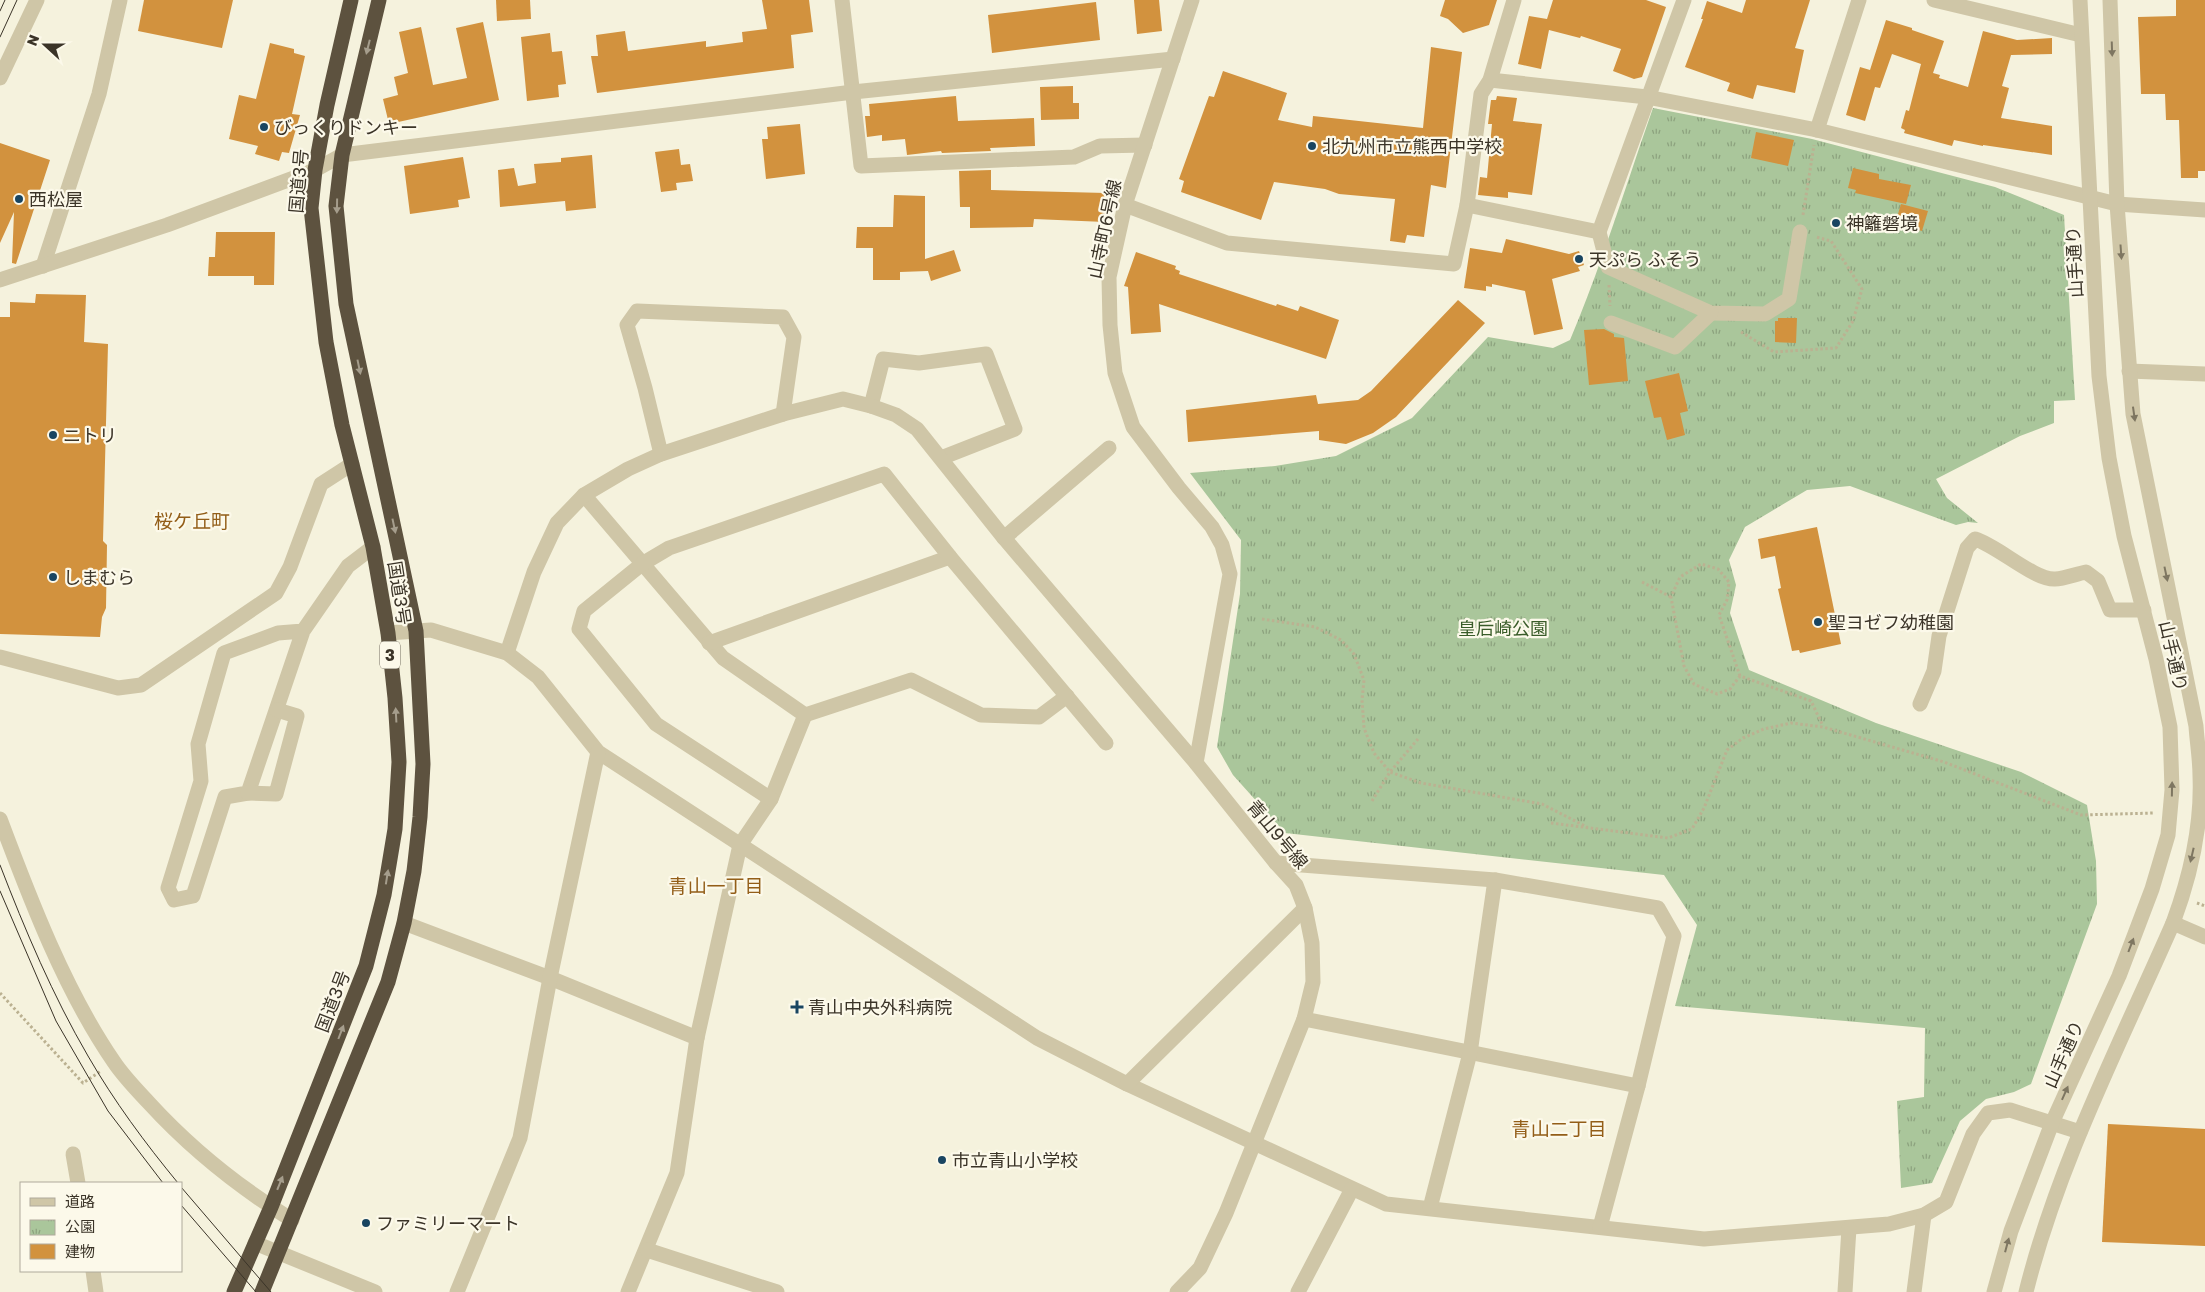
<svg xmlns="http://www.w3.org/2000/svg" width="2205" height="1292" viewBox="0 0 2205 1292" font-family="'Golos Text','Noto Sans JP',sans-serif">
	<defs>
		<pattern id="park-tufts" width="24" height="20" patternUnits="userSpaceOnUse" patternTransform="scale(1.25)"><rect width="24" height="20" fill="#aac69b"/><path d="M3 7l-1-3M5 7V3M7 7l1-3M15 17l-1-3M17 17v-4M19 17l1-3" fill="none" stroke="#8ca27e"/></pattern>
	</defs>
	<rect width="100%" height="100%" fill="#f5f2dd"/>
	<!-- park -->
	<path fill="url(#park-tufts)" d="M1653,108L1812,139L1995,187L2064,215L2075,400L2054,401V423L2020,436L1936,479L1947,498L1978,523L1968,522L1956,525L1850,486L1807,490L1745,527L1729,560L1736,585L1730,613L1749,670L1876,723L2021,772L2087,805L2096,861L2097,904L2031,1084L2014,1092L1986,1099L1960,1121L1932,1183L1901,1188L1897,1101L1924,1097L1925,1028L1675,1006L1697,925L1664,875L1285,833L1233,775L1217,747L1240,594L1241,540L1190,473L1275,466L1336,456L1412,418L1488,337L1553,348L1570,340C1602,264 1626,185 1653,108Z"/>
	<!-- building -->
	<g fill="#d2923e">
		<path d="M144,0H233L222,48L138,31Z"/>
		<path d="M496,0H530L531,19L497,21Z"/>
		<path d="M762,0H809L813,32L791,35L794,68L597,93L591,56H598L596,35L625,31L628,51L706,41V47L743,42L742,32L767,29Z"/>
		<path d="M1134,0H1159L1162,31L1137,34Z"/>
		<path d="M1445,0H1497L1489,25L1463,33L1448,19L1440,16Z"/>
		<path d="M1553,0H1646L1666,7L1642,77L1634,79L1613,71L1621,49L1581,36L1580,38L1549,30L1541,69L1518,64L1529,16L1547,19Z"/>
		<path d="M1746,0H1810L1795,48L1804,50L1795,93L1757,85L1753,99L1727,91L1730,83L1685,67L1703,19H1701L1707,1L1742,13Z"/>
		<path d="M2176,0H2205V171H2198V178H2181L2179,120H2166L2165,94H2141L2138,17L2176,16Z"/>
		<path d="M1096,2L1100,40L992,53L988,15Z"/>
		<path d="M1886,20L1912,28V30L1944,41L1933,73L1940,75L1939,78L1968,87L1983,31L2017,40L2052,38V54L2011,55L2002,86L2009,88L2001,118L2052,126V155L1983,145V146L1954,140L1952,146L1904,133L1905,130L1901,128L1906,110L1909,111L1921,64L1892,54L1880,88L1875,87L1865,121L1846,115L1860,67L1870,70Z"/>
		<path d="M483,22L499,100L389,124L383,99L398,95L394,77L408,73L399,32L421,27L433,85L467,78L456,28Z"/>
		<path d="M550,33L552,52L562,51L566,84L558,85L559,97L527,101L521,37Z"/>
		<path d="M270,43L294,49V53L305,56L292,114L300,115L289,153L282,152L279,161L255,154L258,146L229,139L239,95L256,99Z"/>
		<path d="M1431,47L1462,52L1446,188L1431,185L1424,237L1407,235L1405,243L1390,241L1395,199L1339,194L1325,189L1274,182L1261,220L1181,192L1184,181L1179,179L1209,96L1214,97L1223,71L1287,93L1278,120L1312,127L1313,116L1423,128Z"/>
		<path d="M1073,86V103H1079V119L1041,120L1040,87Z"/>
		<path d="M956,96L958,121L1034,118L1035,146L990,148L991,151L942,153L941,151L907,155L905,139L882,141V135L867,137L865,116H870L869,104Z"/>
		<path d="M1497,96L1517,98L1513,121L1542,124L1532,195L1508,192V198L1478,195L1480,177L1487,178L1492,124H1488L1491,100H1496Z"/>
		<path d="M800,124L805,174L766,179L762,139H768L767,127Z"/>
		<path d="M1756,132L1794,140L1788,166L1751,158Z"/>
		<path d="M0,143L50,160L16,264L12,263L14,212L0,243Z"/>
		<path d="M679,149L681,165L690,164L693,181L676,183L677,190L661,192L655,152Z"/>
		<path d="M592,155L596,208L566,211L565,201L500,207L498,170L514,168L518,186L536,183L534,164L561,162V158Z"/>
		<path d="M463,157L470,198L458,200L459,207L410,214L404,166Z"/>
		<path d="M1853,168L1879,174V179L1911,185L1906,204L1855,193L1856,190L1848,188Z"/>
		<path d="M991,170V190L1106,193L1105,222L1034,219L1033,227L970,228V207H960L959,171Z"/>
		<path d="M894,195L925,196V259L954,250L961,271L931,281L928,271L900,272V280H873V248H856L857,227H893Z"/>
		<path d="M1901,204L1928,211L1922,231L1895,224Z"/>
		<path d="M216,232H275L274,285H254V276H208L209,257H215Z"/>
		<path d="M1506,239L1569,254L1579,251L1584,265L1578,267L1580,271L1552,279L1563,329L1534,335L1525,291L1492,284V287L1486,286V291L1464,288L1470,248L1502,253Z"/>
		<path d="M1136,252L1176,266L1175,269L1180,271L1179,274L1276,306L1277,304L1298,311L1300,306L1339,320L1326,359L1159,304L1161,332L1131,334L1128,287L1124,286Z"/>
		<path d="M36,294L86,295L84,342L108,344L103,541L107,545L106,608L102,617L100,637L0,634V317H10V302L35,303Z"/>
		<path d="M1458,300L1485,323L1396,417L1373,433L1346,444L1319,440V431L1188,442L1186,410L1316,395L1318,404L1358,400L1371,391Z"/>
		<path d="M1778,318H1797L1796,343L1775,342V321H1778Z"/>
		<path d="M1604,329L1614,334V337L1624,338L1628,381L1589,385L1584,330Z"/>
		<path d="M1679,373L1688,411L1680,413L1685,435L1667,440L1661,417L1654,418L1645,381Z"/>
		<path d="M1817,527L1841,644L1800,653L1799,650L1792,651L1778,589L1781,588L1775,556L1761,559L1758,539Z"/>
		<path d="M2108,1124L2205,1129V1246L2102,1242Z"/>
	</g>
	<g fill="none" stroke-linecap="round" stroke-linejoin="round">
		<!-- path -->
		<g stroke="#bbb191" stroke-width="3" stroke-dasharray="2.5 2.5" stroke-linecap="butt">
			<path d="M1803,215L1814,145"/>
			<path d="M1609,285L1610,306"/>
			<path d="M1741,332L1774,352L1836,348L1853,321L1862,289L1831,241L1816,237"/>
			<path d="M1642,582L1671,597"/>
			<path d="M1262,619L1315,627L1341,640L1354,654L1364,680L1362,700L1364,728L1374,753L1390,772L1421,783L1542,804L1587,827"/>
			<path d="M1740,676L1719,615L1727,600L1729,582L1718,569L1701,564L1680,577L1671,597L1684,666L1694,684L1717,694L1730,689L1740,676L1811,701L1823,726"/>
			<path d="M1372,801L1390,772L1418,739"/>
			<path d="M1551,823L1668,838L1692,829L1704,808L1727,750L1743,738L1764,729L1791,723L1823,727L1944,762L2081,815L2154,813"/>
			<path d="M2197,903L2205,906"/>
			<path d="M0,993L83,1083L101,1071"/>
		</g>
		<!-- minor -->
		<g stroke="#cfc6a7" stroke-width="15">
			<path d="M842,0L861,166L1074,157L1100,146L1145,145"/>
			<path d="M1934,0L2081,35"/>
			<path d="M0,78L37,0"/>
			<path d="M1490,80L1647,97L1817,130L2117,204L2205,210"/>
			<path d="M1817,130L1859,0"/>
			<path d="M1125,205L1227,243L1454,264L1467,205L1481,94L1490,80L1514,0"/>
			<path d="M1467,205L1599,232L1684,0"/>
			<path d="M1599,232L1608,267L1711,313L1765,314L1789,299L1800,232"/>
			<path d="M43,266L99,94L120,0"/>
			<path d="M0,280L167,225L315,170L342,155L853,92L1173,59"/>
			<path d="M1611,323L1675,347L1711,313"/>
			<path d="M2129,371L2205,374"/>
			<path d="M871,406L883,359L919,363L986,354L1015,429L941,458"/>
			<path d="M661,454L645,388L627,325L637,311L783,317L794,337L783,414"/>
			<path d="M584,495L723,658L805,715L771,799L740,845L697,1038L677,1173L628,1292"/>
			<path d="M1004,538L1109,448"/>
			<path d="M303,631L278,633L224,653L198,744L201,781L168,888L174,900L193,896L225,797L248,793L303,631L348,566L373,547"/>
			<path d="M388,633L431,630L507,653L538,677L598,752L1037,1038L1127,1084L1386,1204L1704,1239L1889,1224L1924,1215L1946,1202L1973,1134L1988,1113L2010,1110L2080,1132"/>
			<path d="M709,643L950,557"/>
			<path d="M507,653L534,572L557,523L584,495L628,469L661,454L783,414L843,399L871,406L896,415L917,429L1004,538L1196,763"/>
			<path d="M0,657L118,688L141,685L276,593L290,567L321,484L352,464"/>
			<path d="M1920,704L1934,671L1939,636L1967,548L1975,539C1998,546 2034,580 2055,579C2064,579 2076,574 2086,572L2098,581L2110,610H2144"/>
			<path d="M805,715L911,680L981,715L1039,717L1067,696"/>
			<path d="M248,793L276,794L297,716L277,710"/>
			<path d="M771,799L656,724L579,629L584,611L642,564L669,548L884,474L950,557L1106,743"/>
			<path d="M0,819C30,899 65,991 114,1062C124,1077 137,1090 149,1103C192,1150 237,1186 292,1220"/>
			<path d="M1276,863L1495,880L1658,908L1674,936L1638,1086L1600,1227"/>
			<path d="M404,923L550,978L697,1038"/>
			<path d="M2173,923L2205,937"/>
			<path d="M1304,1019L1638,1086"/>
			<path d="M1127,1084L1305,908"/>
			<path d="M73,1154L78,1183"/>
			<path d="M1430,1208L1470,1053L1495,880"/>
			<path d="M255,1243L375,1292"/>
			<path d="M647,1250L777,1292"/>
			<path d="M93,1271L96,1292"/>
			<path d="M457,1292L520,1138L550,978L598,752"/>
			<path d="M1177,1292L1200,1268L1226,1213L1304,1019L1313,982L1312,943L1305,908L1296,885L1276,863L1196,763L1230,574L1222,545L1212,527L1179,488L1133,427L1115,373L1110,325L1109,277L1125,205L1192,0"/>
			<path d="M1298,1292L1352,1189"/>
			<path d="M1845,1292L1849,1228"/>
			<path d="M1914,1292L1924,1215"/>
			<path d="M1994,1292L2011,1231L2052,1123L2119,976L2152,889L2168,835L2172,790L2170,727L2156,659L2124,536L2109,458L2099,376L2080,0"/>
			<path d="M2026,1292C2058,1164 2120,1044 2173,923C2190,877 2202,825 2200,776C2200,759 2197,742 2196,726L2133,414L2117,204L2110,0"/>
		</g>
		<!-- highway -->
		<g stroke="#5d523f" stroke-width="15">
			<path d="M234,1292L271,1207L366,966L384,895L395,829L399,762L395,698L388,633L373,547L342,425L326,342L311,208L315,170L327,105L351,0"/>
			<path d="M262,1292L388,982L404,923L414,871L420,817L423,764L416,631L346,304L336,206L342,155L379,0"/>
		</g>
		<!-- tram -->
		<g stroke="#3b3428" stroke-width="1">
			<path d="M0,11L5,0"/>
			<path d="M0,37L17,0"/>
			<path d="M0,865C25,930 53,996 88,1056C114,1101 145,1143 178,1183"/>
			<path d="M0,891L56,1021L108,1111L163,1183"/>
			<path d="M181,1187L271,1292"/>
			<path d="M181,1205L256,1292"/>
		</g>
	</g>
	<!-- one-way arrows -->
	<defs><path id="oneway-solid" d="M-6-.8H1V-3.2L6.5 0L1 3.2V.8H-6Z" transform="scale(1.25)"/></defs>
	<g fill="#a59d8c">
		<use href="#oneway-solid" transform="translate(368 47) rotate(104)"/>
		<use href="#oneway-solid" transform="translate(337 206) rotate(91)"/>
		<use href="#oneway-solid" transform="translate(359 367) rotate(78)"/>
		<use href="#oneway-solid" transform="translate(394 526) rotate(78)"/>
		<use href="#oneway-solid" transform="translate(396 715) rotate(-93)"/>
		<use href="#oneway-solid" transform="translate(387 877) rotate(-81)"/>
		<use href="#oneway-solid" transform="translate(341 1032) rotate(-69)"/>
		<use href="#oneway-solid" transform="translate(280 1183) rotate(-68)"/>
	</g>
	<g fill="#7e7661">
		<use href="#oneway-solid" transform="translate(2112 49) rotate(88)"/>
		<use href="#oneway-solid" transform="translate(2121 252) rotate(86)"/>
		<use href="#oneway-solid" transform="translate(2134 414) rotate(82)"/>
		<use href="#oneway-solid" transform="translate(2166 574) rotate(78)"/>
		<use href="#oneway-solid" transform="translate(2172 789) rotate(-89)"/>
		<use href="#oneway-solid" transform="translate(2192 855) rotate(103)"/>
		<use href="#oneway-solid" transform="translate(2131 945) rotate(-69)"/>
		<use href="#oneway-solid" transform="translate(2065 1093) rotate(-66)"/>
		<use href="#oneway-solid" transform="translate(2007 1245) rotate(-75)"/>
	</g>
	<!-- markers -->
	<g fill="#194561" stroke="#fcf9ea" stroke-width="2">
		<circle cx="264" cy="127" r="5"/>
		<circle cx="1312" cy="146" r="5"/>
		<circle cx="19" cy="199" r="5"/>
		<circle cx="1836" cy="223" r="5"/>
		<circle cx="1579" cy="259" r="5"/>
		<circle cx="53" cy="435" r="5"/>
		<circle cx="53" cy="577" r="5"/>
		<circle cx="1818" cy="622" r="5"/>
		<path d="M794.5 999.5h5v5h5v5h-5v5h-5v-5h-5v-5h5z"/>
		<circle cx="942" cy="1160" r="5"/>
		<circle cx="366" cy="1223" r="5"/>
	</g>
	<g text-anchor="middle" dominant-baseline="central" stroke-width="4.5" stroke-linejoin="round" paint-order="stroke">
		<!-- shield labels -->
		<rect fill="#fcf9ea" stroke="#756f62" stroke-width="1" x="380" y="641.5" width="20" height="27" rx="4"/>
		<g font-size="16" font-weight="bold" fill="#3b3428">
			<text x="390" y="655">3</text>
		</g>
		<!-- poi labels -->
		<g font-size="18" fill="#3b3428" stroke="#fcf9ea" text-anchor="start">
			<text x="274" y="127">びっくりドンキー</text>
			<text x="1322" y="146">北九州市立熊西中学校</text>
			<text x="29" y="199">西松屋</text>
			<text x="1846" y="223">神籬磐境</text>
			<text x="1589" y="259">天ぷら ふそう</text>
			<text x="63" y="435">ニトリ</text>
			<text x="63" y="577">しまむら</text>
			<text x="1828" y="622">聖ヨゼフ幼稚園</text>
			<text x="808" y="1007">青山中央外科病院</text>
			<text x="952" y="1160">市立青山小学校</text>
			<text x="376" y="1223">ファミリーマート</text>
		</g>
		<!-- street labels -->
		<g font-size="18" fill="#3b3428" stroke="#fcf9ea">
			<text transform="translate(298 181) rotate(-85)">国道3号</text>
			<text transform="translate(1104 229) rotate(-78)">山寺町6号線</text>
			<text transform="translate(2074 262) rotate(-93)">山手通り</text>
			<text transform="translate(400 593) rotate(81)">国道3号</text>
			<text transform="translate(2174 656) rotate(77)">山手通り</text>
			<text transform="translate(1278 834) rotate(50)">青山9号線</text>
			<text transform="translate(332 1001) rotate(-69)">国道3号</text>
			<text transform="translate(2063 1054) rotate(-66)">山手通り</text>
		</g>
		<!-- park labels -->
		<g font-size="18" fill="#395c29" stroke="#fcf9ea">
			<text x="1503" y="628">皇后崎公園</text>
		</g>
		<!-- neighbourhood labels -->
		<g font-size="19" fill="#935e18" stroke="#fcf9ea">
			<text x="192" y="520">桜ケ丘町</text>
			<text x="716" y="885">青山一丁目</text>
			<text x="1559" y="1128">青山二丁目</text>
		</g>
	</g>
	<!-- legend -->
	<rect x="20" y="1182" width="162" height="90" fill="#fcf9ea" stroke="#afaa9c"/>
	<rect x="30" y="1198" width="25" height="8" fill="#cfc6a7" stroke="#afaa9c"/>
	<text x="65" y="1207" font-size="15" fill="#3b3428">道路</text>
	<rect x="30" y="1220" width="25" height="15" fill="url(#park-tufts)" stroke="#afaa9c"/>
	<text x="65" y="1232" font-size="15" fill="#3b3428">公園</text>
	<rect x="30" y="1244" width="25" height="15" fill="#d2923e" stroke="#afaa9c"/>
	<text x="65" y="1257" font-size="15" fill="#3b3428">建物</text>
	<!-- north arrow -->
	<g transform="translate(45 45) rotate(291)" stroke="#fcf9ea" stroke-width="4" paint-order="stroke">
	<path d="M0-4L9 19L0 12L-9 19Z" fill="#3b3428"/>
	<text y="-8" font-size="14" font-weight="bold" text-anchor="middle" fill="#3b3428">N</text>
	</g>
</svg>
